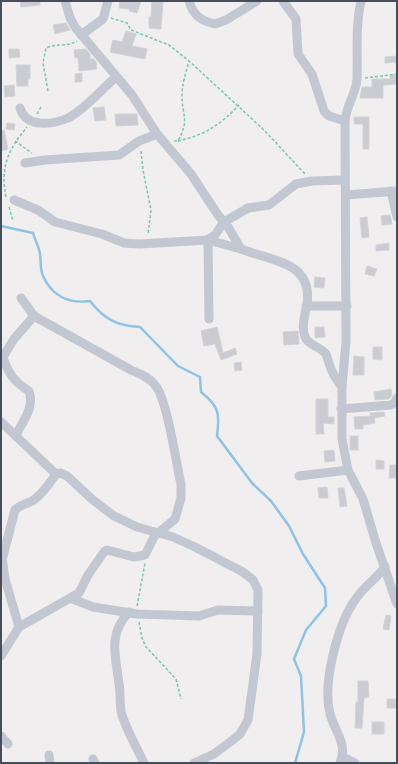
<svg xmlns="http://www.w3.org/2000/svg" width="398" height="764" viewBox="0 0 398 764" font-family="Montserrat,sans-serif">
	<rect width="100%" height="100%" fill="#f0eeee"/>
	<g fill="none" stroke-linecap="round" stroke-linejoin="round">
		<!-- stream -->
		<path stroke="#8fc2e5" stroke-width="2.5" d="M1,226L33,233C35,240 39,247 40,254C41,261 40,269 43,276C52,296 69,304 90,301C104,319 117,326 140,327L178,366L200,377L201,392C219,406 220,414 217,436L252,483L271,501L289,526L303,554L325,588L326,606L306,630L294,659L301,676L304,732L295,763"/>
	</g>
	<!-- building -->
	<g fill="#cbccd2" stroke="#d2d3d9">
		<path d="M20,1H40V5L21,7Z"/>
		<path d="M120,1H141L137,13L129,11L130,9L119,8Z"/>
		<path d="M152,1H163L161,29L149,28V17H151Z"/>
		<path d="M66,23L70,30L55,34L53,25Z"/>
		<path d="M126,31L136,34L132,46L147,49L145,59L110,52L113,40L122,42Z"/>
		<path d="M9,49H19L20,57L9,58Z"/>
		<path d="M86,49L90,54V59H94L96,62L97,69L79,71L78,58H75L74,50Z"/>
		<path d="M397,56V62L385,63V57Z"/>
		<path d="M16,65H30V79H28V86H17Z"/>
		<path d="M82,73V82H75V74Z"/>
		<path d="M390,75H397V84L383,85V98H360L362,87H372V79H390Z"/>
		<path d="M14,85L15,96L5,97L4,86Z"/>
		<path d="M104,107L106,120L95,121L93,108Z"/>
		<path d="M115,114H137L138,125L116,126Z"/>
		<path d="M354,117H369V149H363V124H354Z"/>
		<path d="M7,123L15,124L14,130L6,129Z"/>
		<path d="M4,130L8,149L1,151V131Z"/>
		<path d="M390,215L392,224L382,225L381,216Z"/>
		<path d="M367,217L369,237L362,238L360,218Z"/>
		<path d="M389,243V250L376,251V245Z"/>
		<path d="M367,266L377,269L374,276L365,274Z"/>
		<path d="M315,277L325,278L324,288L314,287Z"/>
		<path d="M217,327L223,353L235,348L237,354L221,360L215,344L204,346L201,331Z"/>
		<path d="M315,327H324L325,337L315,338Z"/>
		<path d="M298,331L299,344L284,345L283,332Z"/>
		<path d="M373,347H382V360L373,359Z"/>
		<path d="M354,356L364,357V375H353Z"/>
		<path d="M241,362L242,370L235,371L234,363Z"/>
		<path d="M391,389L392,395L389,399L375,400L374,392Z"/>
		<path d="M316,399H328V417H334V424L323,423L324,434H316Z"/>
		<path d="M384,412L385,416L374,418L375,423L363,425V429H355L354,417L371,416L370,413Z"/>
		<rect x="350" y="436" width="8" height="14"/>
		<path d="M334,450L335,461L325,462L324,451Z"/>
		<path d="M376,460L384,461V469H376Z"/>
		<path d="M390,465H397V478H389Z"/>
		<path d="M327,487L328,498H319L318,488Z"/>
		<path d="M338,488H344L347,506L340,507Z"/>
		<path d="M386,615L391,616L389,630L383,629Z"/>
		<path d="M358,681H368L369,697L364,698L362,728H355L356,702H358Z"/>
		<rect x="387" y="699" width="10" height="9"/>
		<rect x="372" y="722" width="12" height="12"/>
	</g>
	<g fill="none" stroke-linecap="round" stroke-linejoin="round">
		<!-- path -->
		<g stroke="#79c7b0" stroke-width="1.5" stroke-dasharray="3 2" stroke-linecap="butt">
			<path d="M111,18L127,23L131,30L169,45L189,61L264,130L305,174"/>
			<path d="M365,78L397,74"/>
			<path d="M48,91L43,63L46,48C56,43 68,47 77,41"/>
			<path d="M37,114L41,107"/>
			<path d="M15,141L32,153"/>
			<path d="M174,141H178C190,119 182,117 182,95C182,84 186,72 189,61"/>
			<path d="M178,141C205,135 220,125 239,105"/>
			<path d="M141,151L143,170L151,210L148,235"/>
			<path d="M6,197C0,167 8,150 27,127"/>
			<path d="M9,207L13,221"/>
			<path d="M137,606L145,563"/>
			<path d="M139,622L142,638L146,647L176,679L181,699"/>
		</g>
		<!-- street -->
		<g stroke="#c2c7d2" stroke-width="9">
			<path d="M65,1L70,18L75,27L132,95L157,134L191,174L218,215L228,227L241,249C271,261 313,261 307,304C305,315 301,327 305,337C308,345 321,347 326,354C328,358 328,362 330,366C332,374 337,380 342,387"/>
			<path d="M189,1C193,15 201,21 215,24L226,20L257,1"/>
			<path d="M283,1L296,19L298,54L312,74L324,111L329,116L345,121"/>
			<path d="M361,1C355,28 358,52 357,79C356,94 346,106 345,121L346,341L342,387V439L348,470L363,499L376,543L397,604"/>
			<path d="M81,35L103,19L108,1"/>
			<path d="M20,108C26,128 52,125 68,118C83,111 103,88 116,77"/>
			<path d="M25,163L45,160L119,155L139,141L157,134"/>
			<path d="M391,191L397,217"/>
			<path d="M346,195L397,191"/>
			<path d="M14,200L38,210L55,222L102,234L124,243L139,244L208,240L241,249"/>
			<path d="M21,298L34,316L131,370C140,374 149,377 155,385C167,398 176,463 181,484V498L175,519L157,534"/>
			<path d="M306,306H347"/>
			<path d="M209,319L208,240L215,235L224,222L248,208L269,205L296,184L312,181L345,180"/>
			<path d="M341,409L391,405L395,402L397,398"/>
			<path d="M1,422L56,474L61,473L67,476L93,500L114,516L137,527L173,537L193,546L243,572L253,580L258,590L257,654L248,720L240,734L234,739L214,754L194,763"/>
			<path d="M16,435C23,421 35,407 29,391C14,382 8,373 3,357L14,339L34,316"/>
			<path d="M299,476L348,470"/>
			<path d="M1,550L5,579L19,627"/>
			<path d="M3,556L15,510C21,504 29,504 35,499C44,492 50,483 56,474"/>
			<path d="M70,598L93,607L137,614L199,616L218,610L258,611"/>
			<path d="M129,612C107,635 116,657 119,684C121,694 119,706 122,715C127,731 137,748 144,763"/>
			<path d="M1,656L19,627L79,593L88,575L104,552L107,550L134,557L145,555L156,533"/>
			<path d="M1,736L8,744"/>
			<path d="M49,755L50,763"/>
			<path d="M343,757L355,763"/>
			<path d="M93,759L95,763"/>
			<path d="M340,763C348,744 335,732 330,714C322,683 338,621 358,596C366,585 377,578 385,567"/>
		</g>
	</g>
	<!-- border -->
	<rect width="398" height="764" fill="none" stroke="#474d5a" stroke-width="4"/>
</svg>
